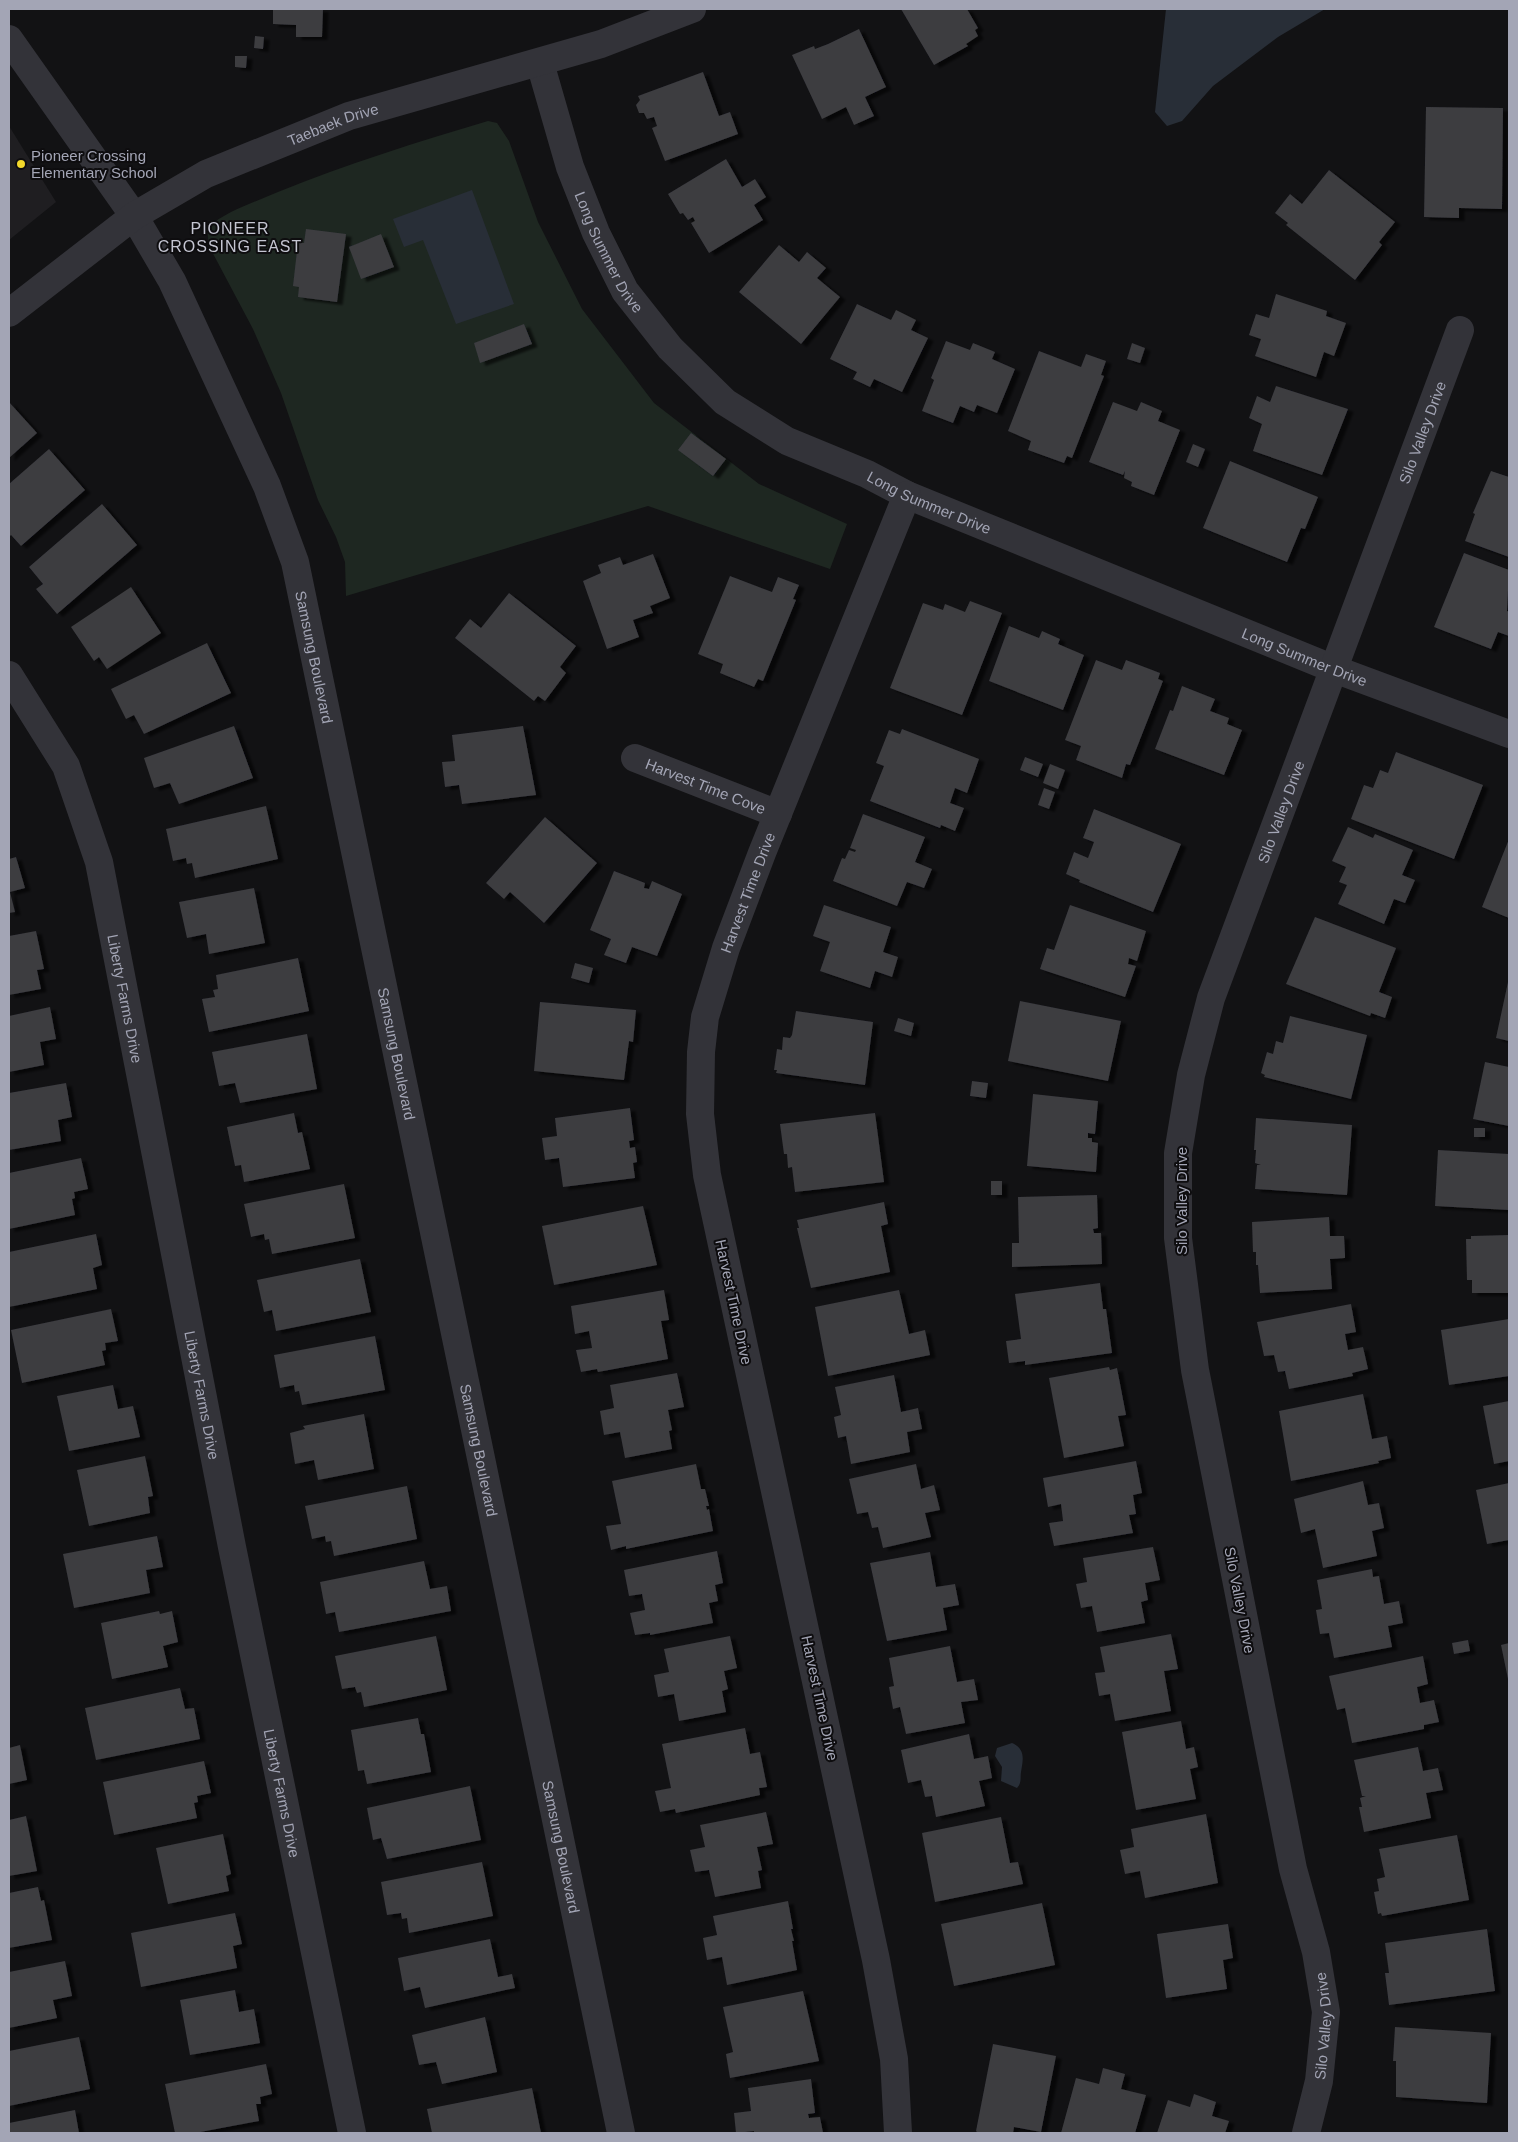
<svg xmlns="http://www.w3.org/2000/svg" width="1518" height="2142" viewBox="0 0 1518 2142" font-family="Arial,sans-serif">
	<defs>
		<filter id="shadow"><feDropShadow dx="5.5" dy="3" stdDeviation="1" flood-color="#0009"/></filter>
	</defs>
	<rect width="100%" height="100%" fill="#121214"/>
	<!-- built -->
	<path fill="#1f1e21" d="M9,126L56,202L9,240Z"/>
	<!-- green -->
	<path fill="#1e2721" d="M488,121L497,123L509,141L538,222L582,309L654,403L759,484L847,524L830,569L648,506L346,596L345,562L336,537L318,500L281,393L253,329L209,246L207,228C228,210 253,203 278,192C347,164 417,142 488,121Z"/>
	<!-- water -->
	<g fill="#282e37">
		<path d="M1166,9H1325L1278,37L1213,86L1182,121L1167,126L1155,112Z"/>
		<path d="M472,190L514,304L456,324L423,240L404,247L393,219Z"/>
		<path d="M1012,1743C1026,1749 1023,1760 1021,1772C1020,1778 1022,1783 1017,1788L1001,1781L1002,1767L995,1756L997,1748Z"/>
	</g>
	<!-- building -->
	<g fill="#3c3c41" filter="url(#shadow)">
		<path d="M273,9H323L322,37H296V25L273,24Z"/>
		<path d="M901,9H967L978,28L975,30L978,36L966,44L968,46L934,65Z"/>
		<path d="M859,29L886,87L865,97L874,116L854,125L846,107L822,119L792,55L814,46L815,49L828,44Z"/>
		<path d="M255,36L264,37L263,49L254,48Z"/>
		<path d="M235,56H247L246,68L235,67Z"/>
		<path d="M703,72L719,116L730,112L738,134L665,161L652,128L657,126L654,117L647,119L644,113H639L636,105L640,100L638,96Z"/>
		<path d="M1426,107L1503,108L1502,209L1459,208V218L1424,217Z"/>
		<path d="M726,159L742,187L755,179L766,197L754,205L763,220L709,253L691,223L695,221L693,217L688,220L683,213L680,214L668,194Z"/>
		<path d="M1329,170L1395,222L1379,242L1382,245L1355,280L1286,225L1288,223L1275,213L1290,194L1302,204Z"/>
		<path d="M306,229L346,234L337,302L298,297L299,287L293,286L298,242L304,243Z"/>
		<path d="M381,234L394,267L361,279L349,247Z"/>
		<path d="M779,245L799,262L807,252L826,268L817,278L840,297L801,344L739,292Z"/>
		<path d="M1276,294L1327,311L1326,316L1346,323L1334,356L1324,352L1316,377L1255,356L1261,339L1249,335L1256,314L1269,318Z"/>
		<path d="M857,304L891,320L896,310L916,320L911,330L928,338L902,392L874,379L870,387L853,379L857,372L830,359Z"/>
		<path d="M524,324L532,344L480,363L474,343Z"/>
		<path d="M946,341L970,350L973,343L995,352L992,359L1015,369L997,413L977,405L974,412L960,406L953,423L922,411L934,380L931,378Z"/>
		<path d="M1132,343L1145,348L1140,363L1127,359Z"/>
		<path d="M1039,351L1081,367L1086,354L1106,361L1101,375L1104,376L1072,458L1067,456L1064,463L1028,450L1031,441L1008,431Z"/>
		<path d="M1276,386L1348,409L1322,475L1253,451L1262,424L1249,418L1257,396L1270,402Z"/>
		<path d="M9,402L37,433L9,458Z"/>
		<path d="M1113,402L1137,411L1141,402L1162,411L1158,421L1180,430L1154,495L1131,486L1132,482L1124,478L1125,471L1123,475L1089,462Z"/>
		<path d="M691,433L726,459L713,476L678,450Z"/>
		<path d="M1193,444L1205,449L1198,467L1186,462Z"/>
		<path d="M49,449L85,490L21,546L11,535L9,537V484Z"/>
		<path d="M1230,461L1318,497L1305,529L1301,528L1287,562L1203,528Z"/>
		<path d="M1491,471L1509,477V557L1465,541L1475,514L1473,513Z"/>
		<path d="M102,504L137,545L57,614L36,589L43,584L29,567Z"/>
		<path d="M1464,553L1509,570L1507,611L1509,612V636L1498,632L1491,649L1434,627Z"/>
		<path d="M653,554L670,598L650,606L653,613L633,620L639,637L607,649L583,581L601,573L598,565L620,557L623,565Z"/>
		<path d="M730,576L772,592L778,577L799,585L793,599L796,600L763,681L758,679L754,687L720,673L723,664L698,654Z"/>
		<path d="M131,587L161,633L107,669L99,657L94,661L71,627Z"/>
		<path d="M509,593L576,646L560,667L566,673L545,701L538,696L534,701L455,638L470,619L481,628Z"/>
		<path d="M970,601L1002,613L962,715L890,688L923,603L943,610L945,604L965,612Z"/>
		<path d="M1009,626L1039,638L1042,631L1060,639L1058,644L1084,655L1063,710L989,681Z"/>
		<path d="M207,643L231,693L144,734L134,715L126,719L111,689Z"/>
		<path d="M1096,660L1122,670L1126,660L1160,673L1158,679L1163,681L1130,765L1126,764L1122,778L1076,760L1081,746L1065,740Z"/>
		<path d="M1182,686L1215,699L1210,711L1229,718L1227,724L1242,730L1224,775L1155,749L1170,710L1173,711Z"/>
		<path d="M234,726L253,778L179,804L170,783L154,788L144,758Z"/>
		<path d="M523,726L536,795L462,804L459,785L445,787L442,762L455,761L452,735Z"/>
		<path d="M902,729L979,759L967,793L955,788L950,803L964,808L955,831L941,825L940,828L870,801L884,766L876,763L889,730L900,734Z"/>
		<path d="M1396,752L1483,785L1454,859L1351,819L1364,785L1373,788L1380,770L1388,773Z"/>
		<path d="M1025,757L1043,764L1038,777L1020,770Z"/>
		<path d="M1050,764L1065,770L1058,789L1043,783Z"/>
		<path d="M1044,788L1055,792L1049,809L1038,805Z"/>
		<path d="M266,806L278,859L195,878L192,863L187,864L186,858L173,861L166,829Z"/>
		<path d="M1094,809L1181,844L1153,912L1079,882L1080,880L1066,874L1074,852L1088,858L1094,842L1083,838Z"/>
		<path d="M863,814L925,837L915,862L932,869L924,888L907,882L897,906L833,881L842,858L845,859L849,850L855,852L856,850L850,848Z"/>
		<path d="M545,817L597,863L544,923L510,892L504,899L486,883Z"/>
		<path d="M1348,827L1373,838L1375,834L1413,850L1402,875L1415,880L1405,903L1394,899L1384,924L1338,904L1347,885L1339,882L1346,867L1332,861Z"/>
		<path d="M1509,839V918L1482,907Z"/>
		<path d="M16,857L25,888L10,892L15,912L9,913V859Z"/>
		<path d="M614,871L645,883L644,888L649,889L652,881L682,894L657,956L632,947L626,963L604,955L611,939L590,930Z"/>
		<path d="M254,888L265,943L209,954L206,934L187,938L179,902Z"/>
		<path d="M824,905L891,927L883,952L898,957L892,977L875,971L870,988L820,971L830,942L813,936Z"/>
		<path d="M1070,905L1146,931L1137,961L1129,958L1128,964L1136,966L1125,997L1040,969L1047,948L1054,950Z"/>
		<path d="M1315,917L1396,948L1379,992L1392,997L1385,1018L1371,1013L1370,1016L1286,984Z"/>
		<path d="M36,931L44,969L37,970L41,989L9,995V936Z"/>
		<path d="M298,958L309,1011L209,1032L202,999L215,997L213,990L218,989L216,975Z"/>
		<path d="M575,963L593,968L589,983L571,978Z"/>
		<path d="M1508,982H1509V1041L1496,1038Z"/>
		<path d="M1020,1001L1121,1021L1108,1081L1008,1061Z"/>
		<path d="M540,1002L636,1010L633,1042L629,1041L624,1080L534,1071Z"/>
		<path d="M50,1007L56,1039L40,1042L44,1065L9,1072V1016Z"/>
		<path d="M796,1011L873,1022L865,1085L776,1073L777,1070H774L777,1049L782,1050L783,1037L790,1038L792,1035Z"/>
		<path d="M1290,1016L1367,1035L1351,1099L1264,1077L1265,1075L1261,1073L1267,1052L1273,1054L1276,1041L1283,1043Z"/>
		<path d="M898,1018L914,1023L911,1036L894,1031Z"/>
		<path d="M307,1034L317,1089L240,1103L235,1083L219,1086L212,1052Z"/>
		<path d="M1485,1062L1509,1067V1126L1473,1119Z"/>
		<path d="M972,1081L988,1083L986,1098L970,1096Z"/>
		<path d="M66,1083L72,1117L58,1120L61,1141L9,1150V1093Z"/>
		<path d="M1033,1094L1098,1101L1095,1134L1088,1133V1138H1092V1142L1098,1143L1096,1172L1027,1166Z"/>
		<path d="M630,1108L634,1140L629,1141L630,1148L635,1147L637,1162L633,1163L635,1178L563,1187L559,1158L545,1160L542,1138L557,1136L555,1118Z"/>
		<path d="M294,1113L298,1133L302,1132L310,1169L244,1182L241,1165L235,1166L227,1127Z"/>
		<path d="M875,1113L884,1182L795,1192L792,1167L788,1168L787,1154H784L780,1124Z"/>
		<path d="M1256,1118L1352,1125L1347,1195L1255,1189L1257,1165H1261L1255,1163L1256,1150H1254Z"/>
		<rect x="1474" y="1128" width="11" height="9"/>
		<path d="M1438,1150L1509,1154V1210L1435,1206Z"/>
		<path d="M81,1158L88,1189L74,1192L75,1198L72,1199L75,1215L9,1229V1173Z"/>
		<rect x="991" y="1181" width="11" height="14"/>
		<path d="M344,1184L355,1238L272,1254L269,1239L265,1240L264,1234L251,1237L244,1204Z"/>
		<path d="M1097,1195L1098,1228L1093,1229L1094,1233H1101L1102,1264L1012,1267V1243H1019L1018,1197Z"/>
		<path d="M884,1202L888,1224L881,1226L890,1272L811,1288L797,1228H799L797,1220Z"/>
		<path d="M643,1206L657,1265L554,1285L542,1226Z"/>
		<path d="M1329,1217L1330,1236H1344L1345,1255V1258L1330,1259L1332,1289L1260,1293L1258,1265H1256V1252H1253L1252,1222Z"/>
		<path d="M96,1234L102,1265L93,1268L97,1289L9,1307V1252Z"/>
		<path d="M1509,1235V1293H1472V1280H1467L1466,1239H1471V1236Z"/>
		<path d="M360,1259L371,1312L276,1331L272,1310L264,1312L257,1280Z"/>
		<path d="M1100,1283L1103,1309H1106L1112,1353L1025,1365V1361L1009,1363L1006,1341L1021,1339L1015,1294Z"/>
		<path d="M664,1290L669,1320L661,1321L668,1359L598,1372L597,1369L581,1372L576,1350L592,1348L589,1331L575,1334L571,1306Z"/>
		<path d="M899,1290L909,1334L925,1330L930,1355L828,1376L815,1307Z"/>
		<path d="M1351,1304L1356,1332L1345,1334L1348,1350L1363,1347L1368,1369L1352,1373L1353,1376L1289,1389L1285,1371L1278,1372L1274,1355L1264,1356L1257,1322Z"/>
		<path d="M111,1309L118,1341L105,1343L106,1350L102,1351L105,1365L22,1383L11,1330Z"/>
		<path d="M1509,1319V1376L1449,1385L1441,1330Z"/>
		<path d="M375,1336L385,1390L302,1405L299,1391L295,1392L294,1385L280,1388L274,1355Z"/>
		<path d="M1109,1367L1110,1370L1117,1368L1126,1415L1118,1416L1124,1446L1064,1458L1049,1378Z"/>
		<path d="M677,1373L684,1407L668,1410L672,1430L669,1431L672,1449L625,1458L620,1432L604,1435L600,1411L614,1408L610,1385Z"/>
		<path d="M894,1375L901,1412L918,1408L922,1429L907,1432L910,1452L851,1464L846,1436L838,1438L834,1417L841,1415L835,1387Z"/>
		<path d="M113,1385L118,1409L133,1406L140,1437L69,1451L57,1396Z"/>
		<path d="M1363,1394L1372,1439L1387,1436L1391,1458L1378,1461L1379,1463L1291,1481L1279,1411Z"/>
		<path d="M1509,1401V1461L1494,1464L1483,1406Z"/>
		<path d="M364,1414L374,1469L318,1480L314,1460L295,1464L290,1433L305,1429L303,1426Z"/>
		<path d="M145,1456L153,1496L148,1497L150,1513L89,1526L77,1470Z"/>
		<path d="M1136,1461L1142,1493L1133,1495L1136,1514L1129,1515L1133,1533L1054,1546L1049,1523L1063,1521L1061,1504L1048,1507L1043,1478Z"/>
		<path d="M696,1464L701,1489H705L709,1506H706L707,1510L709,1509L713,1531L626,1549V1546L611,1550L606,1526L621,1524L612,1481Z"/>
		<path d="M916,1464L921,1489L934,1485L940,1510L925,1513L931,1537L883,1548L878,1527L872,1528L868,1512L857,1514L849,1479Z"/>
		<path d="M1363,1481L1368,1505L1379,1503L1384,1528L1372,1531L1377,1556L1323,1568L1315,1529L1301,1533L1294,1499Z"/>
		<path d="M1509,1483V1540L1487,1544L1476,1490Z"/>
		<path d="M407,1486L417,1539L334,1556L331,1541L326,1542L325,1536L312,1539L305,1506Z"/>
		<path d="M157,1536L163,1567L146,1570L150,1593L74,1608L63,1554Z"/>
		<path d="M1153,1547L1160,1580L1145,1583L1148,1600L1141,1602L1145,1623L1097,1632L1092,1606L1081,1608L1076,1584L1087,1582L1083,1558Z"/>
		<path d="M717,1551L723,1583L715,1585L718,1601L709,1603L713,1623L650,1635V1633L635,1635L630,1613L645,1610L642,1594L629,1596L624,1570Z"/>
		<path d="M930,1552L936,1587L955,1584L959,1605L943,1608L947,1630L887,1641L870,1563Z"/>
		<path d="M424,1561L430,1589L447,1586L451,1611L339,1632L335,1612L326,1614L320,1582Z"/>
		<path d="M1372,1569L1373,1577L1379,1576L1384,1604L1399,1601L1403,1623L1388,1626L1392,1647L1334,1658L1329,1633L1320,1634L1316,1610L1322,1609L1317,1580Z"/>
		<path d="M159,1611L160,1614L172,1611L178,1642L163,1646L168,1667L112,1679L101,1623Z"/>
		<path d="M1171,1634L1178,1669L1164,1671L1171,1711L1115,1721L1110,1694L1099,1696L1095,1673L1105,1672L1100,1647Z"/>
		<path d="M436,1636L447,1690L364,1707L361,1692L357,1693L355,1687L342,1689L335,1656Z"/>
		<path d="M730,1636L737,1668L724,1671L728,1689L722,1691L726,1712L679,1721L674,1694L658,1697L654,1675L669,1672L664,1649Z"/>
		<path d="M1468,1640L1470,1651L1454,1654L1452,1643Z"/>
		<path d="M1509,1643V1679H1508L1501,1645Z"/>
		<path d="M950,1646L957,1682L974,1679L978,1700L961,1702L965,1723L906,1734L900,1707L893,1709L889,1687L894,1686L889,1658Z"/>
		<path d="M1423,1656L1428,1684L1417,1687L1420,1703L1434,1700L1439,1722L1424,1725V1729L1352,1743L1345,1708L1337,1710L1329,1676Z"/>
		<path d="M180,1688L185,1709L194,1708L200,1739L96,1760L85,1708Z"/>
		<path d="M418,1718L421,1734H424L431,1772L367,1784L364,1770L358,1771L351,1730Z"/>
		<path d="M1181,1721L1186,1749L1194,1747L1198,1767L1190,1769L1196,1799L1136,1810L1122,1732Z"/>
		<path d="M745,1728L750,1754L760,1752L767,1787L759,1788L760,1795L676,1813L675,1809L660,1812L655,1791L671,1788L662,1744Z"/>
		<path d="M969,1734L974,1759L988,1756L992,1778L979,1781L985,1806L936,1817L932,1796L925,1797L921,1780L908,1783L901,1750Z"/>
		<path d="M20,1745L27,1780L9,1784V1748Z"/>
		<path d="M1418,1747L1423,1771L1438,1768L1443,1790L1426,1793L1431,1818L1364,1832L1359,1807H1362L1360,1798L1366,1796H1362L1354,1760Z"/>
		<path d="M204,1761L211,1793L197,1796L198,1802L194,1803L197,1818L114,1835L103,1782Z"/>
		<path d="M470,1786L481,1840L387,1859L381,1838L373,1840L367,1808Z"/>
		<path d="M766,1812L773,1844L757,1847L762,1870L758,1871L761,1888L715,1897L709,1870L695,1872L690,1850L705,1847L700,1825Z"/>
		<path d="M1206,1814L1218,1883L1145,1898L1140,1871L1125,1874L1120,1850L1134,1847L1131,1829Z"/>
		<path d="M26,1816L37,1871L9,1876V1820Z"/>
		<path d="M1001,1817L1010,1863L1018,1862L1023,1884L935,1902L922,1833Z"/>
		<path d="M223,1834L231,1874L226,1876L229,1891L168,1904L156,1848Z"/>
		<path d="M1457,1835L1469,1900L1382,1916L1381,1913L1378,1914L1374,1892L1379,1891L1377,1879L1385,1877L1379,1849Z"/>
		<path d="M482,1862L493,1916L409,1933L407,1918L402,1919L401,1913L387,1915L381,1882Z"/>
		<path d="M38,1887L41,1901L44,1900L52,1940L9,1948V1893Z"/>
		<path d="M788,1901L793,1929H791L794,1941H792L797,1970L727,1985L722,1957L707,1960L703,1938L717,1935L713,1916Z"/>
		<path d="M1042,1903L1055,1965L954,1986L941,1924Z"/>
		<path d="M235,1913L242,1944L233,1946L237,1968L141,1987L131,1933Z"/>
		<path d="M1228,1924L1233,1958L1223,1960L1227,1989L1166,1998L1157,1934Z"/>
		<path d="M1487,1929L1495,1991L1389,2005L1385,1973H1389L1385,1943Z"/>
		<path d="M490,1939L498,1977L512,1974L515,1988L425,2008L420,1987L404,1991L398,1958Z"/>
		<path d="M65,1961L72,1996L53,2000L57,2018L9,2028V1972Z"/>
		<path d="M235,1990L239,2012L254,2009L260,2043L190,2055L180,2000Z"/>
		<path d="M803,1991L819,2061L730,2078L726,2054L733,2052L723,2007Z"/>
		<path d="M485,2017L497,2072L442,2084L436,2062L419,2065L412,2035Z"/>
		<path d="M1395,2027L1491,2033L1487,2103L1396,2097V2061H1393Z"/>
		<path d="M79,2037L90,2089L9,2106V2051Z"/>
		<path d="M993,2044L1056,2056L1041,2132L1014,2127L1013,2133H978L976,2131Z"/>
		<path d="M266,2064L272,2094L260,2097L261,2104H256L259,2121L195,2133H175L165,2084Z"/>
		<path d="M1103,2068L1125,2074L1121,2089L1146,2095L1135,2133H1061L1076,2078L1099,2084Z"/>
		<path d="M811,2079L815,2113L808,2114L809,2118L820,2117L823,2133H754V2131L736,2133L734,2113L751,2111L748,2088Z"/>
		<path d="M532,2088L541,2133H432L427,2109Z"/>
		<path d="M1194,2094L1216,2102L1212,2116L1229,2121L1225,2133H1157L1168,2100L1190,2107Z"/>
		<path d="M75,2110L79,2133H9V2123Z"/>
	</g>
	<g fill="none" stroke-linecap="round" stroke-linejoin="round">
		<!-- minor -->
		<g stroke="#333339" stroke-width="28">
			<path id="s1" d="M9,39L134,216L172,281L267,486L295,562L621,2133"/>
			<path id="s2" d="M540,63L570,167L596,233L625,291L670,348L725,402L787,441L867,474L907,495L1334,669L1509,734"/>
			<path id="s3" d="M9,313L134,216L206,174L349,116L601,44L692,9"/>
			<path id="s4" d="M9,675L66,766L99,862L232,1547L352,2133"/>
			<path id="s5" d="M635,758L778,814"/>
			<path id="s6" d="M898,2133L894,2059L876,1960L707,1175L700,1114L701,1052L705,1017L726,948L762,853L907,495"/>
			<path id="s7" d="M1306,2133L1319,2081L1326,2012L1316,1952L1293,1869L1195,1370L1178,1238V1153L1191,1075L1211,998L1460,330"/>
		</g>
	</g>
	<!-- markers -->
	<circle fill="#f3d82b" stroke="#0e0d0f" stroke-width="2" cx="21" cy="164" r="5"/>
	<g text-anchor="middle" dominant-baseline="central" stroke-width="4" stroke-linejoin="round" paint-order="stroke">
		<!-- street labels -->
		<g font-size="15" fill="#a3a5b5" stroke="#0e0d0f">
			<text stroke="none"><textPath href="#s3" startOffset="378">Taebaek Drive</textPath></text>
			<text stroke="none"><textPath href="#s2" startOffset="202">Long Summer Drive</textPath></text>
			<text stroke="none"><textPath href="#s7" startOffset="1759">Silo Valley Drive</textPath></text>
			<text stroke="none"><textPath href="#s2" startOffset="622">Long Summer Drive</textPath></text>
			<text stroke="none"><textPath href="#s2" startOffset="1028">Long Summer Drive</textPath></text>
			<text stroke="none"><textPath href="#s1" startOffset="696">Samsung Boulevard</textPath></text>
			<text stroke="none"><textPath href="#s5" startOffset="76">Harvest Time Cove</textPath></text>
			<text stroke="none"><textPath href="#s7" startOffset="1354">Silo Valley Drive</textPath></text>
			<text stroke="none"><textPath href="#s6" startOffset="1268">Harvest Time Drive</textPath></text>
			<text stroke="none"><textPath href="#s4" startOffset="348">Liberty Farms Drive</textPath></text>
			<text stroke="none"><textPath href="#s1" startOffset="1101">Samsung Boulevard</textPath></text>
			<text transform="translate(1181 1201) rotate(-90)">Silo Valley Drive</text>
			<text transform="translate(734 1302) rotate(78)">Harvest Time Drive</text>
			<text stroke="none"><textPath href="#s4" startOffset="752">Liberty Farms Drive</textPath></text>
			<text stroke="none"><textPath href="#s1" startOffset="1506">Samsung Boulevard</textPath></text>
			<text transform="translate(1240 1600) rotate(79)">Silo Valley Drive</text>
			<text transform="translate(820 1698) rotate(78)">Harvest Time Drive</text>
			<text stroke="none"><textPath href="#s4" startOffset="1158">Liberty Farms Drive</textPath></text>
			<text stroke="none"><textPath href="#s1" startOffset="1911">Samsung Boulevard</textPath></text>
			<text stroke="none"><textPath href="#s7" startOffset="109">Silo Valley Drive</textPath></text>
		</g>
		<!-- poi labels -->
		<g font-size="15" fill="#a3a5b5" stroke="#0e0d0f" text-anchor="start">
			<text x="31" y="155">Pioneer Crossing<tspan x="31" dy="17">Elementary School</tspan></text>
		</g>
		<!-- neighbourhood labels -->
		<g font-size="16" letter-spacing="1" fill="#c4c5d1" stroke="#0e0d0f">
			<text x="230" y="228">PIONEER<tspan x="230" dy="18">CROSSING EAST</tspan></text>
		</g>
	</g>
	<!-- border -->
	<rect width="1518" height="2142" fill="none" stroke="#a3a5b5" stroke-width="20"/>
</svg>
